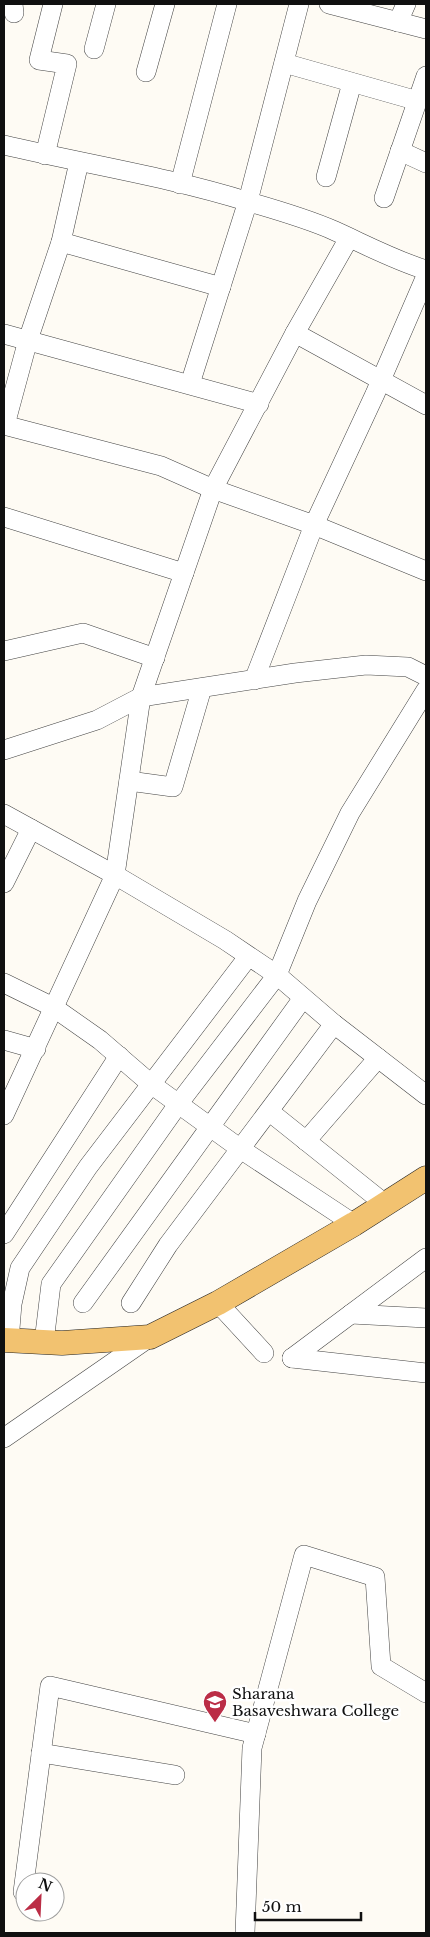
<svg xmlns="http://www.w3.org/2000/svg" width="430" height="1937" viewBox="0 0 430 1937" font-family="'Libre Baskerville',serif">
	<rect width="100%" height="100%" fill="#fefbf4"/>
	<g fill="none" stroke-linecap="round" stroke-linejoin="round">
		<!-- minor casing -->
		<g stroke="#434343" stroke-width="20">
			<g id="minor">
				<path d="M13,4L14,13"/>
				<path d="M329,4L426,29"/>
				<path d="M398,22L406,4"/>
				<path d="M94,49L106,4"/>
				<path d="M284,63L418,101"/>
				<path d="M146,72L165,4"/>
				<path d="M4,145C85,164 169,177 249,202C277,210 308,219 335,231C366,245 394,260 426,270"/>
				<path d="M400,151L426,163"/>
				<path d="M45,155L67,64L39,60L53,4"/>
				<path d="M326,177L352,83"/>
				<path d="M180,184L227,4"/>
				<path d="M384,198L426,76"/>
				<path d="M61,242L221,287"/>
				<path d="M295,333L426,405"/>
				<path d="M4,334L259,404"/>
				<path d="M190,384L248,201L299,4"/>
				<path d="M4,425L161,466L213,489L314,525L426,571"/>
				<path d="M5,425L28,340L61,242L79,162"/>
				<path d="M4,517L184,573"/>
				<path d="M4,651L83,633L155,658"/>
				<path d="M254,680L314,525L375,394L426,276"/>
				<path d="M4,750L97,720L141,697L295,673L366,665L408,667L426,676"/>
				<path d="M129,781L173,787L202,688"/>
				<path d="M4,814L115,875L225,940L277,975L334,1024L426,1095"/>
				<path d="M4,883L31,829"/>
				<path d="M4,983L53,1007L100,1040L151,1084L242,1150L354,1224"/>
				<path d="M4,1040L36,1049"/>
				<path d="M270,1112L385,1204"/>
				<path d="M4,1115L115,875L141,697L213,489L295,333L349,238"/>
				<path d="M306,1141L378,1058"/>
				<path d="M4,1234L119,1056"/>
				<path d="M83,1303L303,998"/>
				<path d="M131,1303L168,1245L334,1024"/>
				<path d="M218,1303L264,1353"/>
				<path d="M351,1314L426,1318"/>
				<path d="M9,1341L12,1304L20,1268L88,1167L248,957"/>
				<path d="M44,1342L51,1284L179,1103L277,975L307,901L350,813L426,690"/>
				<path d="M292,1358L426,1258"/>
				<path d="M292,1358L426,1373"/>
				<path d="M4,1438L150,1337"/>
				<path d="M41,1753L175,1775"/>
				<path d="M23,1892L50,1686L256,1734"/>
				<path d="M245,1933L252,1748L304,1555L375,1577L381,1666L426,1693"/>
			</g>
		</g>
		<!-- major casing -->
		<g stroke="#212121" stroke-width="25">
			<path id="major" d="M4,1340L62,1343L150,1337L218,1303L354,1224L426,1178"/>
		</g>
		<!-- minor -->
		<use href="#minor" stroke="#fff" stroke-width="19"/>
		<!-- major -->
		<use href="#major" stroke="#f2c270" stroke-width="24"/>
	</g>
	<!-- icons -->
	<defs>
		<g id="university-pin" transform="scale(1.25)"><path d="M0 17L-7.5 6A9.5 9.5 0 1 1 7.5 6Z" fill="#bb2d46" stroke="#fff"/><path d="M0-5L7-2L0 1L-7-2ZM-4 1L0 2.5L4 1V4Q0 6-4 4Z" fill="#fff"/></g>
	</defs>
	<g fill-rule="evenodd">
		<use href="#university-pin" x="215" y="1702"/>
	</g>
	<g text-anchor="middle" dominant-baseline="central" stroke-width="5" stroke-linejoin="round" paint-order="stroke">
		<!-- poi labels -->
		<g font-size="15" fill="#101010" stroke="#fff" text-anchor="start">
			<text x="232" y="1693">Sharana<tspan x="232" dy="17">Basaveshwara College</tspan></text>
		</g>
	</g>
	<!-- border -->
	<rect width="430" height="1937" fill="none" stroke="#101010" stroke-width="10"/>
	<!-- north arrow -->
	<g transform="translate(40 1897) rotate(24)"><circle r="24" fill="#ffffff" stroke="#9f9f9f"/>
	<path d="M0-4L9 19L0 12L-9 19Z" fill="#bb2d46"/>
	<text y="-8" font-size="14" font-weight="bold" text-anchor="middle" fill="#101010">N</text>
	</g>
	<!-- scale -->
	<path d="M255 1912v8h106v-8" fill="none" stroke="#101010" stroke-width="2.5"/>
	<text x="262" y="1912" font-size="15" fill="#101010" stroke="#ffffff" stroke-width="4" paint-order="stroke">50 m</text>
</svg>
